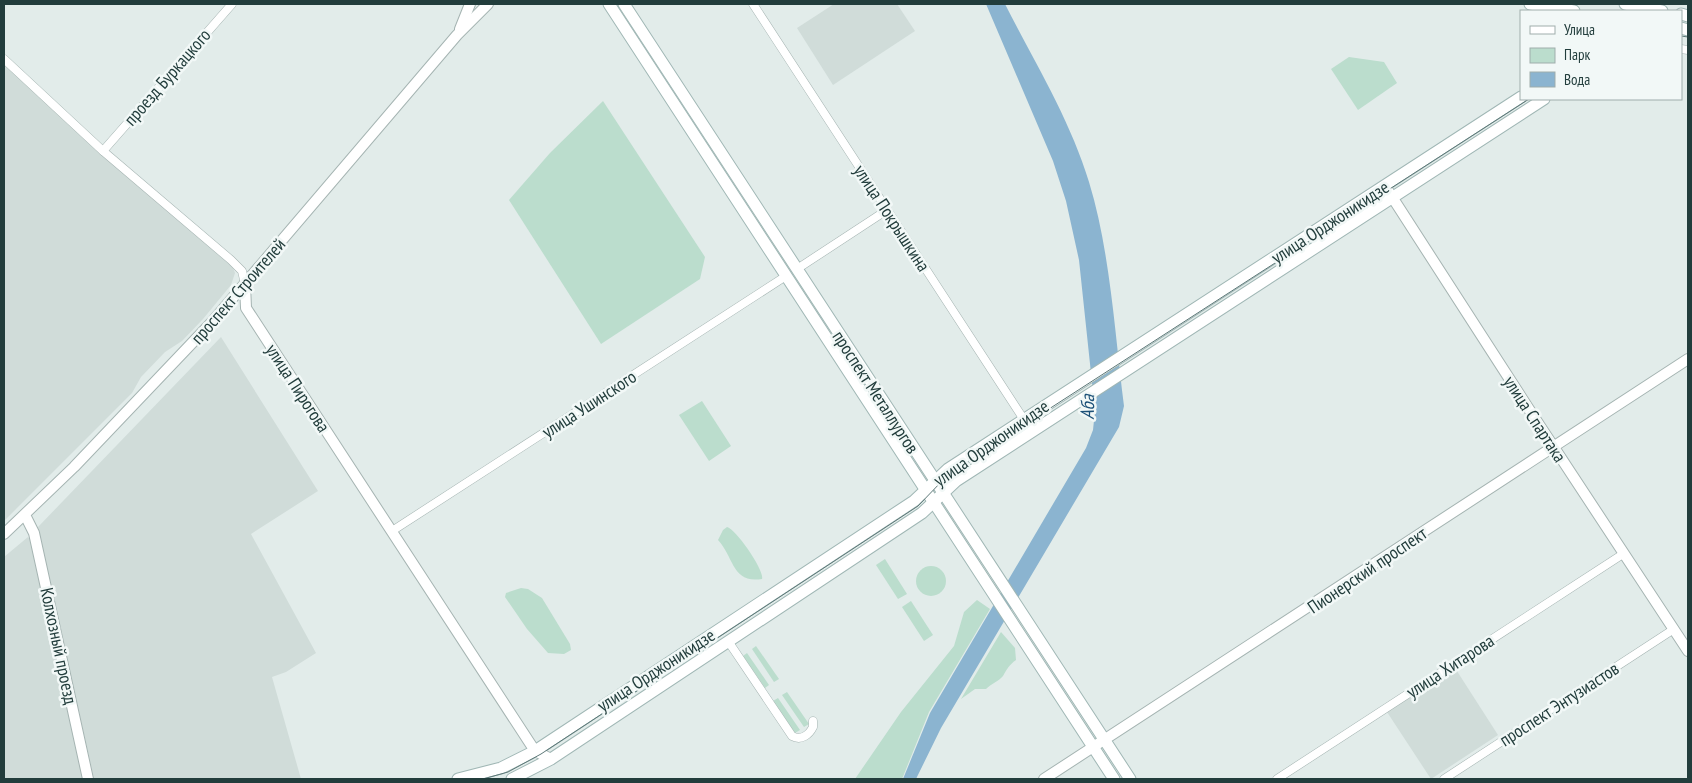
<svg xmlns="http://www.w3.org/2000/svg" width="1692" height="783" viewBox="0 0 1692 783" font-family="'PT Sans Narrow',sans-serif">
	<rect width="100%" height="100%" fill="#e2ecea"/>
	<!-- built -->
	<g fill="#d0dcd9">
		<path d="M834,4H897L915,31L833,85L797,28Z"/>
		<path d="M4,64L233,268L235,273L231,285L203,319L182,341L165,352L141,377L132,393L4,521Z"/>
		<path d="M221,337L318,491L251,534L316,653L286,672L272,677L301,779H94L38,527Z"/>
		<path d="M28,537L31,541L84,779H4V557Z"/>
		<path d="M1455,668L1498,735L1431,779L1387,712Z"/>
	</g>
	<!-- green -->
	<g fill="#bbddcd">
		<path d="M1349,57L1384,62L1397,83L1358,110L1331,69Z"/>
		<path d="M603,101L705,257L700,279L601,344L509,200L550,153Z"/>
		<path d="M702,401L731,446L709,461L679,415Z"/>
		<path d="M727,527C736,529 765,571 762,579C732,584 734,557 718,540L723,530Z"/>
		<path d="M885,559L907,594L898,599L876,565Z"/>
		<circle cx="931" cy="581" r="15"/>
		<path d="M521,588L528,589L542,598L570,644L571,650L564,654L548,653L527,629L505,597L506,593Z"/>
		<path d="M977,600L990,609L929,712L902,779H855L901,712L954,646L964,612Z"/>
		<path d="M911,601L933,635L924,641L902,607Z"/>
		<path d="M1001,632L1015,648L1016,660C1009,665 1007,669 1003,676C999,681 991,684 986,689H975L961,699Z"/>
		<path d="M756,646L779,679L774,682L752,649Z"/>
		<path d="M747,653L769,685L765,688L743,656Z"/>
		<path d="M787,692L809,724L804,727L782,695Z"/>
		<path d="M778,698L800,730L795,733L773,701Z"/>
	</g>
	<!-- water -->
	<path fill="#8bb4d0" d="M986,4H1005C1034,61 1070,119 1089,182C1110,250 1115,335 1124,406L1119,427L941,728L916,779H903L930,713L1086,448L1093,430L1095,411L1079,260L1066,201L1053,161Z"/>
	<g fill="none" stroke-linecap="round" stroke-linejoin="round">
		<!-- minor casing -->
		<g stroke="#a5b4b2" stroke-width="9">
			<g id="minor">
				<path d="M753,4L1032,432"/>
				<path d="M1681,49L1688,50"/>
				<path d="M4,59L103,151L231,260L242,271L245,284"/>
				<path d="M103,151L232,4"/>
				<path d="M797,269L887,210"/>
				<path d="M392,531L786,276"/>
				<path d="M728,641L792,736C801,741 809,735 813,727V721"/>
				<path d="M1277,779L1623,554"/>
				<path d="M1444,779L1674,629"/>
			</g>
		</g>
		<!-- tertiary casing -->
		<g stroke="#a5b4b2" stroke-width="12">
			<g id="tertiary">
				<path d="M460,29L470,4"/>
				<path d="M1385,186L1534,417L1688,651"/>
				<path d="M245,284L246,308L535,751L551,759"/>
				<path d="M25,515L34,533L88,779"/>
				<path d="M4,534L74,467L213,321L457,35L488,4"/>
				<path d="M1044,779L1688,359"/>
			</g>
		</g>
		<!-- secondary casing -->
		<g stroke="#a0b7b5" stroke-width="13">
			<g id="secondary">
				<path d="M609,4L1114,779"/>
				<path d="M624,4L1130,779"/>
				<path d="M1530,4L1574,11"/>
				<path d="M1625,4L1662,11"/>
				<path d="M1681,14L1688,16"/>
				<path d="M1681,28L1688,30"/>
				<path d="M458,779L501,768L535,751L914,501L948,469L1521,97"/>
				<path d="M512,779L551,759L922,513L956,481L1544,99"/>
			</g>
		</g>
		<!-- minor -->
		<use href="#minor" stroke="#fff" stroke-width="8"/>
		<!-- tertiary -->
		<use href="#tertiary" stroke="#fff" stroke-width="10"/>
		<!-- secondary -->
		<use href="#secondary" stroke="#fff" stroke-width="11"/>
		<!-- tram -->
		<g stroke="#5d7878" stroke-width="1">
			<path d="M1681,36L1688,37"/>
			<path d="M483,779L508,772L541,754L918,506L943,480L970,460L1529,99"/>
		</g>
	</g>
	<g text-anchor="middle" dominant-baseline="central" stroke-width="5" stroke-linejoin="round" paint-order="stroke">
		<!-- street labels -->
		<g font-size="18" fill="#223d3c" stroke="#f2f8f7">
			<text transform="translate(167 77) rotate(-49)">проезд Буркацкого</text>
			<text transform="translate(892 218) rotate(57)">улица Покрышкина</text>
			<text transform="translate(1330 222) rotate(-33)">улица Орджоникидзе</text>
			<text transform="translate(238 291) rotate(-49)">проспект Строителей</text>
			<text transform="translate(298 388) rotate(57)">улица Пирогова</text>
			<text transform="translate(876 392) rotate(57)">проспект Металлургов</text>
			<text transform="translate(589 404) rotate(-33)">улица Ушинского</text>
			<text transform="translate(1535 419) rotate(57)">улица Спартака</text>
			<text transform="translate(991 443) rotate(-35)">улица Орджоникидзе</text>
			<text transform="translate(1367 570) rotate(-34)">Пионерский проспект</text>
			<text transform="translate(59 646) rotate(78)">Колхозный проезд</text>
			<text transform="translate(1450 666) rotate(-33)">улица Хитарова</text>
			<text transform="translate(656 670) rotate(-33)">улица Орджоникидзе</text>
			<text transform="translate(1559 704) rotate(-33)">проспект Энтузиастов</text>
		</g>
		<!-- water labels -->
		<g font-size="19" font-style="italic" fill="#1d5178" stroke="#f2f8f7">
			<text transform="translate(1087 407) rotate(-89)">Аба</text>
		</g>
	</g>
	<!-- border -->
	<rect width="1692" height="783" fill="none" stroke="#223d3c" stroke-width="10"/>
	<!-- legend -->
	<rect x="1520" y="10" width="162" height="90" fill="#f2f8f7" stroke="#9fadac"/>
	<rect x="1530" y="26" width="25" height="8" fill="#ffffff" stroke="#9fadac"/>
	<text x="1564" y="35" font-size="15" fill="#223d3c">Улица</text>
	<rect x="1530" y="48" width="25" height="15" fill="#bbddcd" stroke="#9fadac"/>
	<text x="1564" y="60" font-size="15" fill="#223d3c">Парк</text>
	<rect x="1530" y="72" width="25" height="15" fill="#8bb4d0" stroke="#9fadac"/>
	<text x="1564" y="85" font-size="15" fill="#223d3c">Вода</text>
</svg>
